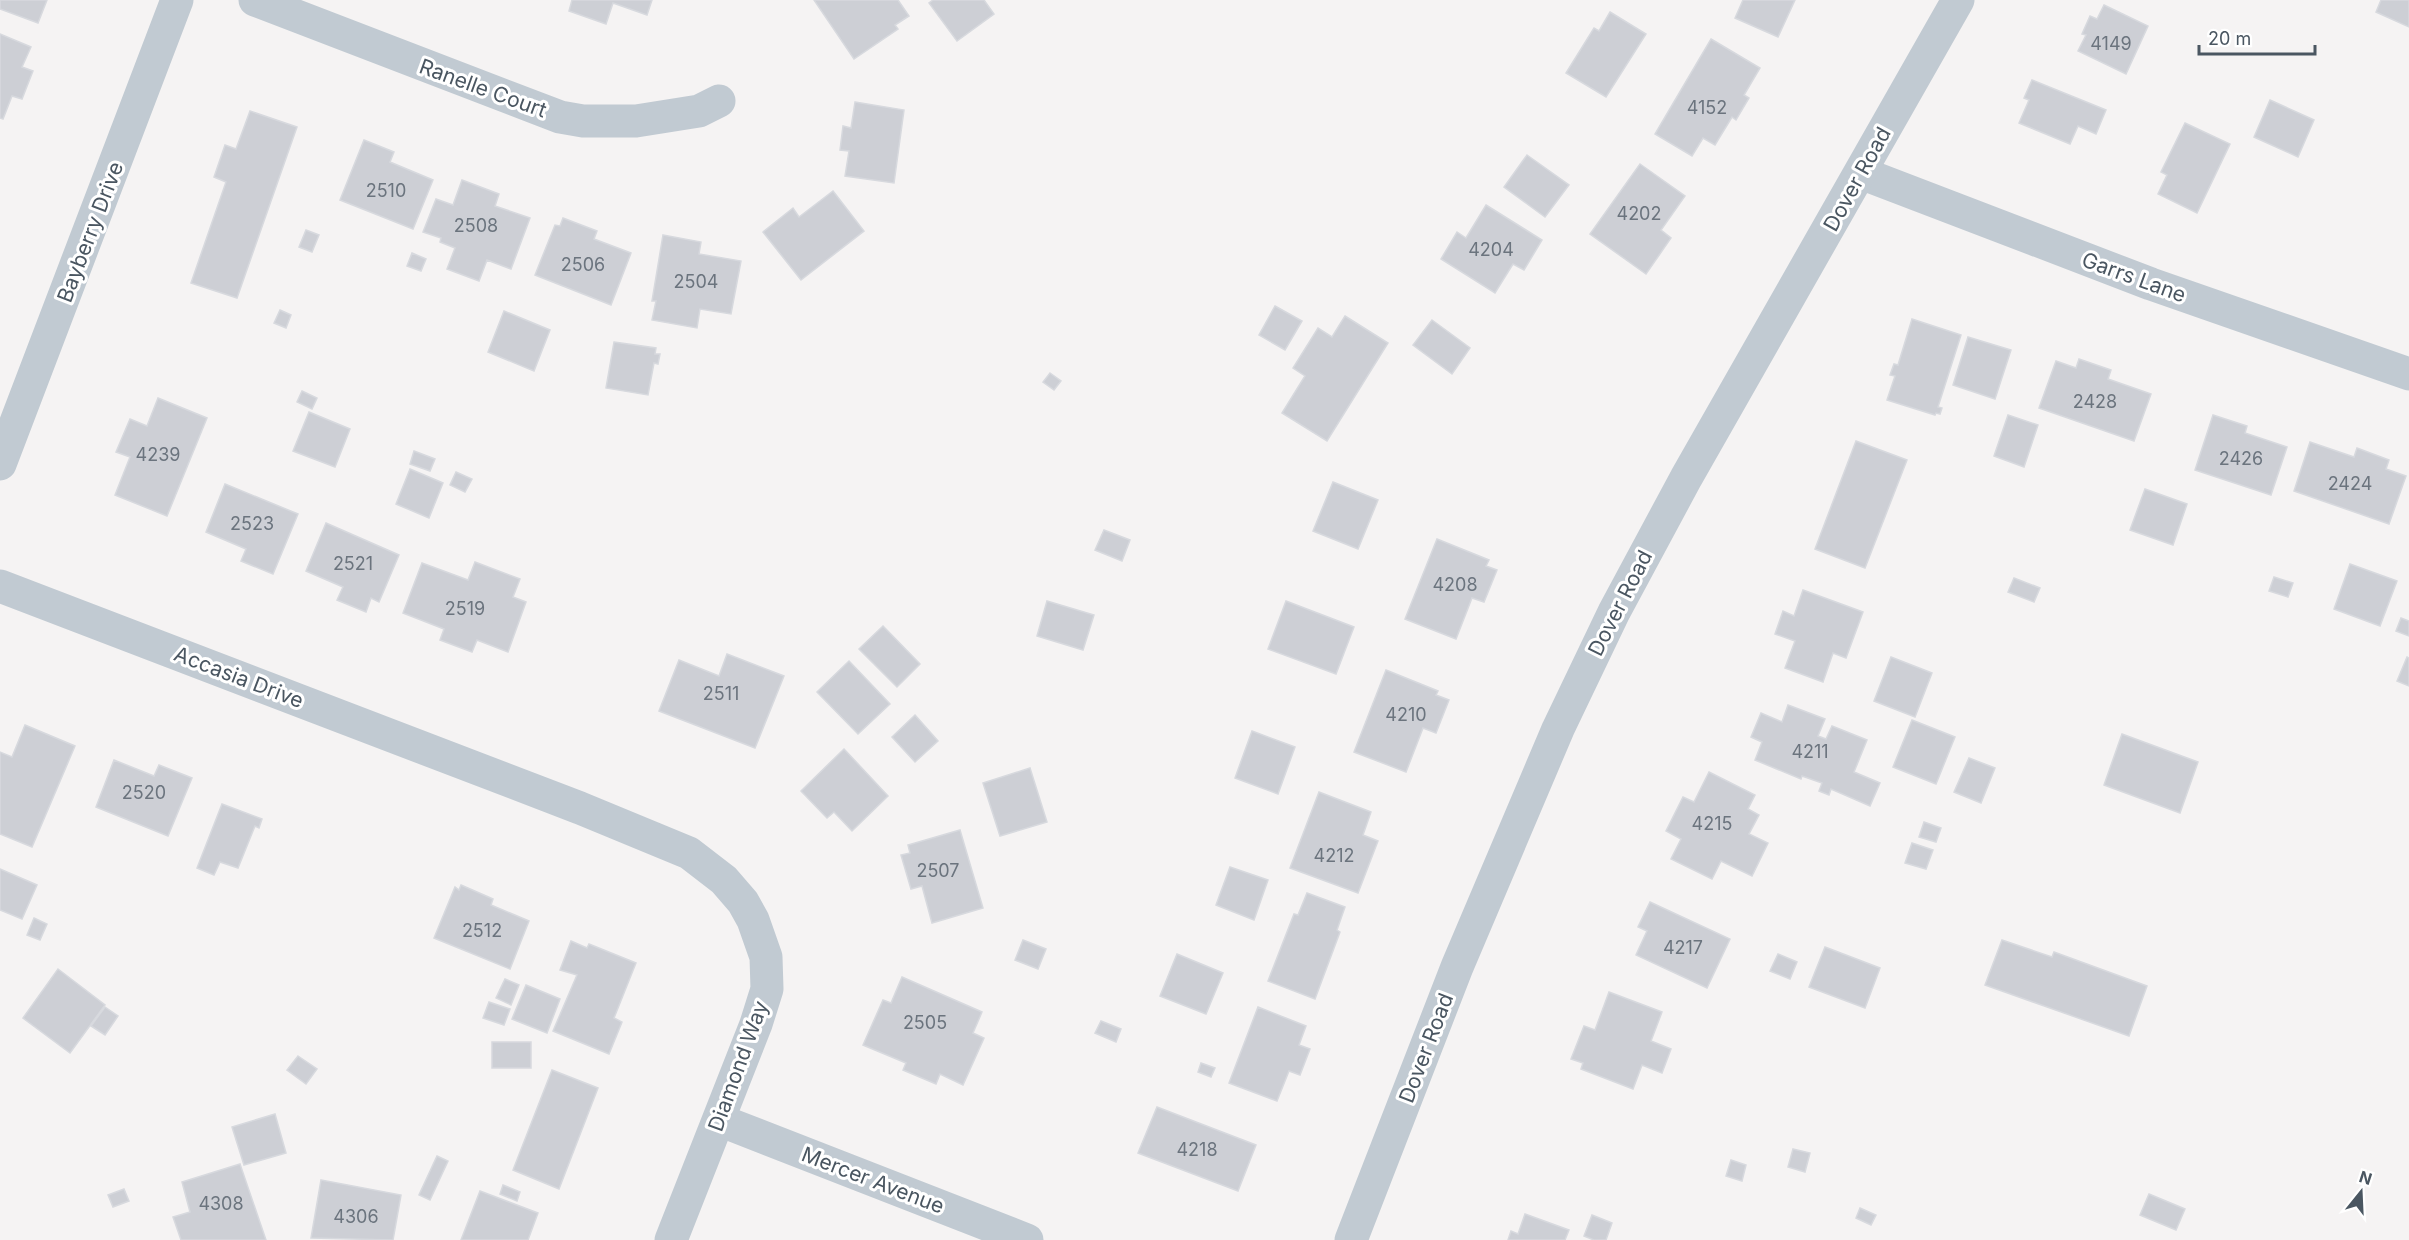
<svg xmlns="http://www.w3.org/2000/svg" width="2409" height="1240" viewBox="0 0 2409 1240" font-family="Inter,sans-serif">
	<rect width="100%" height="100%" fill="#f5f3f3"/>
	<!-- building -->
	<g fill="#cdcfd5" stroke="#d7d9de" stroke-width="1.5">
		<path d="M0,0H47L38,23L0,9Z"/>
		<path d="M572,0H652L647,15L613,3L606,24L569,11Z"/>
		<path d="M814,0H898L909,16L895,25L898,29L854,59Z"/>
		<path d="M933,0H984L994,14L957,41L929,3Z"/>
		<path d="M1743,0H1795L1778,37L1735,18Z"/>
		<path d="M2381,0H2409V27L2376,12Z"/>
		<path d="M2104,5L2148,26L2126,74L2078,51L2086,35L2082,34L2090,16L2097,19Z"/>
		<path d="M1610,12L1646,34L1606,97L1566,73L1594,28L1599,31Z"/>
		<path d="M0,34L31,47L22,67L33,71L22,99L12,96L3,119L0,118Z"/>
		<path d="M1711,39L1760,68L1744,95L1749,98L1736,120L1732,117L1715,145L1703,138L1692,156L1655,134Z"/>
		<path d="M2032,80L2106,110L2096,134L2078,126L2070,144L2019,123L2029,100L2024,98Z"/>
		<path d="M2270,100L2314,120L2298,157L2254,137Z"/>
		<path d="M855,102L904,110L894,183L845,176L849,151L840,150L843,126L851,128Z"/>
		<path d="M250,111L297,127L237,298L191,283L226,182L214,177L225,145L236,149Z"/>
		<path d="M2185,123L2230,144L2197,213L2158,194L2167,175L2161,172Z"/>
		<path d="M364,140L394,152L390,162L433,180L413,229L340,200Z"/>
		<path d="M1527,155L1569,185L1545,217L1504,187Z"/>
		<path d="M1640,164L1685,196L1661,230L1671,238L1646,274L1590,234Z"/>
		<path d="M462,180L499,194L495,206L530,218L511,269L487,260L479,281L447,269L455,248L440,242L441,238L423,232L436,199L453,205Z"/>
		<path d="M833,191L864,231L801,280L763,232L793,208L799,217Z"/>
		<path d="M1486,205L1542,240L1524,270L1513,264L1495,293L1441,259L1457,232L1466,238Z"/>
		<path d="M563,218L597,231L594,239L631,253L611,305L535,275L555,225L560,226Z"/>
		<path d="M306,230L319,235L312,252L299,247Z"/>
		<path d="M663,235L701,242L699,254L741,261L731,314L700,309L697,328L652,320L656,301H652Z"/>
		<path d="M412,253L426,259L421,271L407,266Z"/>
		<path d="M1275,306L1302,321L1285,350L1259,335Z"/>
		<path d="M280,310L291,315L286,328L274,323Z"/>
		<path d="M504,311L550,330L534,371L488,352Z"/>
		<path d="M1345,316L1388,343L1327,441L1282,413L1305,376L1293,368L1318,328L1332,337Z"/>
		<path d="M1912,319L1961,335L1938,407L1942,408L1940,414L1936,413L1935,415L1887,400L1895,376L1890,375L1894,364L1898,365Z"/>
		<path d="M1432,320L1470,348L1452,374L1413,345Z"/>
		<path d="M1968,337L2011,350L1995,399L1953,385Z"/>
		<path d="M614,342L656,348L655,354H660L658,364L654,363L648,395L606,388Z"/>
		<path d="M2079,359L2111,370L2108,379L2151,394L2134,441L2039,408L2056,361L2076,368Z"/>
		<path d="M1050,373L1061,381L1054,390L1043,382Z"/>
		<path d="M302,391L317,398L312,409L297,402Z"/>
		<path d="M158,398L207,418L167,516L115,495L130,457L116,452L130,419L147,426Z"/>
		<path d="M309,412L350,429L335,467L293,451Z"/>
		<path d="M2008,415L2038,425L2024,467L1994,456Z"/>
		<path d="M2213,415L2247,426L2245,433L2287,447L2271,495L2195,470Z"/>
		<path d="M1856,441L1907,460L1865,568L1815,549Z"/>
		<path d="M2310,442L2354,457L2357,448L2389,460L2386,469L2406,476L2389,524L2294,491Z"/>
		<path d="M414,451L435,459L430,471L410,464Z"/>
		<path d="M410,469L443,483L429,518L396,504Z"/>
		<path d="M456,472L472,479L465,492L450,485Z"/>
		<path d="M1333,482L1378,500L1358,549L1313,531Z"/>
		<path d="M225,484L298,514L273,574L241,561L246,549L206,532Z"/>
		<path d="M2145,489L2187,504L2173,545L2130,530Z"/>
		<path d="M326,523L399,555L379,602L371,598L366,612L337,600L343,587L306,571Z"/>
		<path d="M1104,530L1130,540L1122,561L1095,550Z"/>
		<path d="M1437,539L1489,560L1486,566L1497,570L1484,602L1472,598L1456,639L1405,619Z"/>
		<path d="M475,562L520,579L513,597L526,602L508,652L477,640L472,652L440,640L444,629L403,613L422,563L468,580Z"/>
		<path d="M2350,564L2397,581L2380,626L2334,609Z"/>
		<path d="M2274,577L2293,583L2288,597L2269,591Z"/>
		<path d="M2014,578L2040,588L2034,602L2008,592Z"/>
		<path d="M1803,590L1863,612L1846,658L1833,653L1823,682L1785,668L1795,641L1775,634L1783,611L1794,616Z"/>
		<path d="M1047,601L1094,615L1083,650L1037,636Z"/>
		<path d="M1286,601L1354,627L1336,674L1268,649Z"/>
		<path d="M2401,618L2409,621V636L2396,631Z"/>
		<path d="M883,626L920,664L897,687L859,649Z"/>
		<path d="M727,654L784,676L755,748L659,711L679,660L719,676Z"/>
		<path d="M1891,657L1932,673L1915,717L1874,701Z"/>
		<path d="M2407,657L2409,658V686L2397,681Z"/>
		<path d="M849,661L890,704L858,734L817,692Z"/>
		<path d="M1386,670L1438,691L1436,695L1449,700L1436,733L1423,728L1406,772L1354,752Z"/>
		<path d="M1788,705L1825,719L1818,736L1826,739L1832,726L1867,740L1854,772L1880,783L1870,806L1831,789L1829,795L1819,791L1822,783L1802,776L1801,779L1755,760L1762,742L1751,737L1761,713L1782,722Z"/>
		<path d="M915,715L938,741L915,762L892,737Z"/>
		<path d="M1912,720L1955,737L1936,784L1893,767Z"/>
		<path d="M25,725L75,746L32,847L0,834V752L12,757Z"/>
		<path d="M1252,731L1295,747L1278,794L1235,778Z"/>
		<path d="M2122,734L2198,762L2180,813L2104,785Z"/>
		<path d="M844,749L888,796L852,831L834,812L827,818L801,791Z"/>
		<path d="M1969,758L1995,768L1981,803L1954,792Z"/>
		<path d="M114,760L154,776L159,765L192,778L168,836L96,807Z"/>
		<path d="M1030,768L1047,822L1000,836L983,783Z"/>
		<path d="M1709,772L1755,795L1748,809L1759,815L1749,834L1768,843L1752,876L1721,861L1712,879L1671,859L1681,839L1666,831L1683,797L1694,802Z"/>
		<path d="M1319,792L1371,812L1363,835L1378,841L1358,893L1290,868Z"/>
		<path d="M222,804L262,819L259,828L255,826L238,868L220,862L214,875L197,868Z"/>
		<path d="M1924,822L1941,828L1936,842L1919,837Z"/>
		<path d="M960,830L983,908L932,923L922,886L911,889L901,855L910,853L908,845Z"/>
		<path d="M1912,843L1933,850L1926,869L1905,863Z"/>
		<path d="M1230,867L1268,880L1254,920L1216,905Z"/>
		<path d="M0,869L37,885L22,919L0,910Z"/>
		<path d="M461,885L493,899L491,905L529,921L510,969L434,938L455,887L459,890Z"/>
		<path d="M1307,893L1345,907L1337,930L1340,932L1315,999L1268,981L1294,914L1298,915Z"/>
		<path d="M1650,902L1730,939L1707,988L1636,955L1647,931L1638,927Z"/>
		<path d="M34,918L47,924L40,940L27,935Z"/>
		<path d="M1023,940L1046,949L1038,969L1015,960Z"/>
		<path d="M2002,940L2052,957L2054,952L2147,986L2129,1036L1985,985Z"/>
		<path d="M571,941L587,948L589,944L636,963L614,1018L622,1022L609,1054L553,1031L577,975L560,970Z"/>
		<path d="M1825,947L1880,968L1865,1008L1809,987Z"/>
		<path d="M1177,954L1223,973L1206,1014L1160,996Z"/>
		<path d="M1778,954L1797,962L1790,979L1770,971Z"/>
		<path d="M58,969L105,1005L70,1053L23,1018Z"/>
		<path d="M902,977L982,1012L973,1033L984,1038L963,1085L940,1074L936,1084L903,1070L906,1063L863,1045L883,1000L891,1003Z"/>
		<path d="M505,979L519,985L511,1005L496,998Z"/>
		<path d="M526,985L560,999L547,1033L512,1019Z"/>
		<path d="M1609,992L1662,1012L1651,1041L1671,1049L1662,1073L1642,1065L1633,1089L1581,1069L1583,1063L1571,1059L1584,1026L1595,1030Z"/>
		<path d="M489,1002L510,1009L504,1025L483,1018Z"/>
		<path d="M105,1007L118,1016L105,1035L91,1026Z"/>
		<path d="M1258,1007L1306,1026L1299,1045L1310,1049L1300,1075L1289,1071L1277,1101L1229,1083Z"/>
		<path d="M1101,1021L1121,1029L1116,1042L1095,1033Z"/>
		<rect x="492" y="1042" width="39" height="26"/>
		<path d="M298,1056L317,1069L306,1084L287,1070Z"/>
		<path d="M1201,1063L1215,1068L1211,1077L1198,1072Z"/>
		<path d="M552,1070L598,1088L559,1189L513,1170Z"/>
		<path d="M1157,1107L1256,1145L1238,1191L1138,1153Z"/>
		<path d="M275,1114L286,1153L244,1165L232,1127Z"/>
		<path d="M1793,1149L1810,1153L1805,1172L1788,1167Z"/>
		<path d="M437,1156L448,1161L430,1200L419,1195Z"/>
		<path d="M1731,1160L1746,1165L1742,1181L1726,1176Z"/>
		<path d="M240,1164L266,1240H181L173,1217L190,1212L182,1182Z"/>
		<path d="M321,1180L401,1195L393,1240L311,1238Z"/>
		<path d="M503,1185L520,1192L517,1201L500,1194Z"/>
		<path d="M124,1189L129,1201L113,1207L108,1195Z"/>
		<path d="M480,1191L538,1213L528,1240H461Z"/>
		<path d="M2149,1194L2185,1209L2176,1230L2140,1215Z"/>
		<path d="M1860,1208L1876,1215L1871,1225L1856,1218Z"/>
		<path d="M1525,1214L1569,1230L1565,1240H1508L1511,1231L1518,1234Z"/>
		<path d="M1592,1215L1612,1223L1606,1240H1594L1584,1236Z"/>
	</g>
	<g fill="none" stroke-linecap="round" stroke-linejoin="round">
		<!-- street -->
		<g stroke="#c1cad2" stroke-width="33">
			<path d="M255,0L560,117L583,121H636L699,111L719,101"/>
			<path d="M1861,173L2151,284L2409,374"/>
			<path d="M0,464L177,0"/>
			<path d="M0,586L580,808L689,853L724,880L743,902L753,920L766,957L767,989L756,1024L671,1240"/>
			<path d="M719,1120L1027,1240"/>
			<path d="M1351,1240L1457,967L1558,729L1614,612L1686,478L1958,0"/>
		</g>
	</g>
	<g text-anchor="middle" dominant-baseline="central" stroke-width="6" stroke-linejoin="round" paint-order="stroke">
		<!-- number labels -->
		<g font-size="18" fill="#6b747e">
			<text x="2111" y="43">4149</text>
			<text x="1707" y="107">4152</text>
			<text x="386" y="190">2510</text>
			<text x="1639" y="213">4202</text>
			<text x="476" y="225">2508</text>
			<text x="1491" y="249">4204</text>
			<text x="583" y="264">2506</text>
			<text x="696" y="281">2504</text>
			<text x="2095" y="401">2428</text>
			<text x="158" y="454">4239</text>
			<text x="2241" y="458">2426</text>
			<text x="2350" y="483">2424</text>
			<text x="252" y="523">2523</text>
			<text x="353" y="563">2521</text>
			<text x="1455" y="584">4208</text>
			<text x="465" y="608">2519</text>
			<text x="721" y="693">2511</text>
			<text x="1406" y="714">4210</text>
			<text x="1810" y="751">4211</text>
			<text x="144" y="792">2520</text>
			<text x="1712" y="823">4215</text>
			<text x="1334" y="855">4212</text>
			<text x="938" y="870">2507</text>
			<text x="482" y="930">2512</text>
			<text x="1683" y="947">4217</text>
			<text x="925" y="1022">2505</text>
			<text x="1197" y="1149">4218</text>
			<text x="221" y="1203">4308</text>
			<text x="356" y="1216">4306</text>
		</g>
		<!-- street labels -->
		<g font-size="21" fill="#4a5661" stroke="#fff">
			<text transform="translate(483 88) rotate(20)">Ranelle Court</text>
			<text transform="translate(1857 179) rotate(-61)">Dover Road</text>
			<text transform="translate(90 232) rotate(-69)">Bayberry Drive</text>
			<text transform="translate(2134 277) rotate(20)">Garrs Lane</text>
			<text transform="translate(1620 603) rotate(-63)">Dover Road</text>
			<text transform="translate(239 677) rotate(21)">Accasia Drive</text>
			<text transform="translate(1426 1048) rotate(-69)">Dover Road</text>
			<text transform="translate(738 1066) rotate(-70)">Diamond Way</text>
			<text transform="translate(873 1180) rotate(21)">Mercer Avenue</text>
		</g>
	</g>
	<!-- north arrow -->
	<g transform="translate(2361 1192) rotate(18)" stroke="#ffffff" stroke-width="4.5" paint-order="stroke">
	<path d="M0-4.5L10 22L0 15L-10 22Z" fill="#4a5661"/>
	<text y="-9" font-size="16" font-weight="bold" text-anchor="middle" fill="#4a5661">N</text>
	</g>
	<!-- scale -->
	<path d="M2199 45v9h116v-9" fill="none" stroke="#4a5661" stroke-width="3"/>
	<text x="2208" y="45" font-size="18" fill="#4a5661" stroke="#ffffff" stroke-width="4.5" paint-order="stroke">20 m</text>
</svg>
